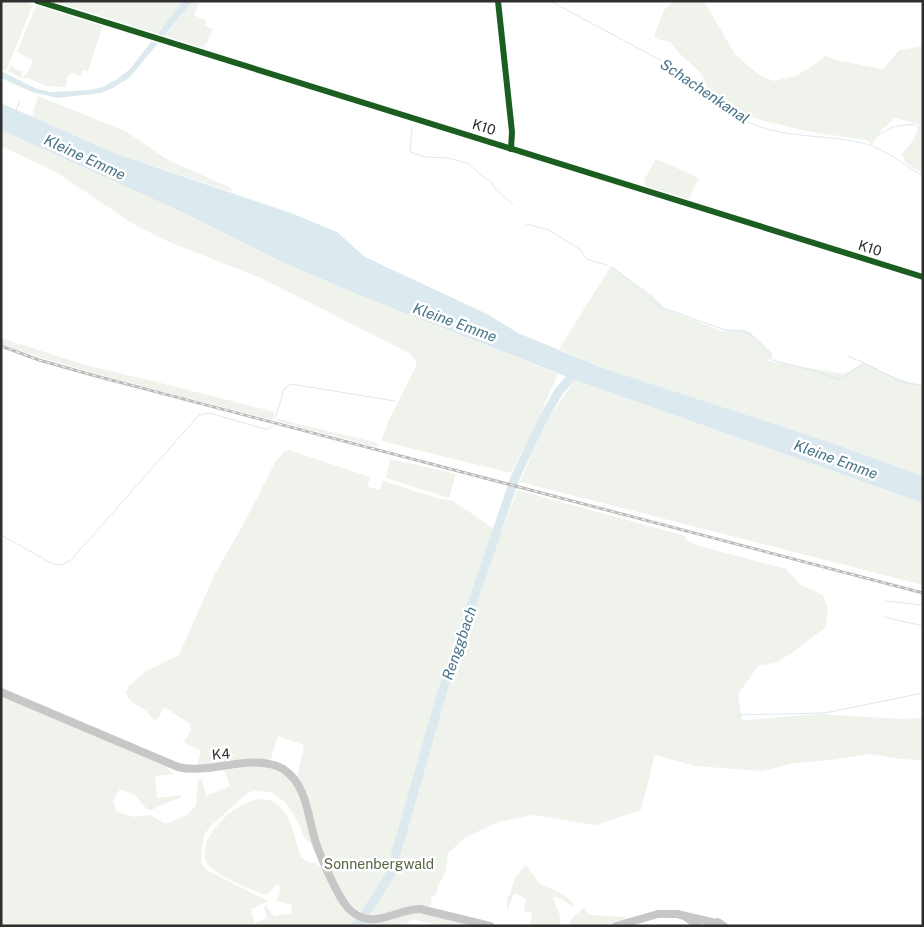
<svg xmlns="http://www.w3.org/2000/svg" width="924" height="927" viewBox="0 0 924 927" font-family="'Public Sans',sans-serif">
	<rect width="100%" height="100%" fill="#fff"/>
	<!-- green -->
	<g fill="#f0f2ec">
		<path d="M1,1H24L33,5L6,71L1,69Z"/>
		<path d="M53,1H183L157,34Z"/>
		<path d="M193,1H200L194,15L207,21L205,25L213,29L205,46L202,48L165,36Z"/>
		<path d="M674,1H704L735,54L759,75L774,81L796,76L817,63L825,56L840,61L883,69L899,50L923,46V173L906,163L902,154L914,139L919,124L895,118L882,129L872,145L866,140L811,132L768,122L738,112L706,86L702,74L679,53L670,42L659,40L654,36L664,10Z"/>
		<path d="M37,5L103,25L88,71L83,70L80,76L71,73L67,78L66,87L46,86L26,77L24,79L8,71L11,65L18,71H23L21,76L23,78L30,68L33,60L17,52L35,8Z"/>
		<path d="M38,96L127,132L168,160L231,188L232,192L114,153L32,117Z"/>
		<path d="M1,130L182,212L284,263L364,297L558,374L537,422L511,473L381,441L388,422L416,366V361L409,353L263,279L169,242L135,225L56,172L1,146Z"/>
		<path d="M656,159L699,178L688,200L646,187L644,180Z"/>
		<path d="M611,266L652,295L665,309L724,332L741,329L750,332L773,354L768,361L844,374L861,364L869,365L885,374L923,387V476L829,442L603,368L559,349Z"/>
		<path d="M1,338L85,365L157,382L275,412L272,420L96,374L39,357L1,344Z"/>
		<path d="M575,380L923,503V585L520,482L546,422Z"/>
		<path d="M278,419L378,443L377,447L276,421Z"/>
		<path d="M289,450L370,477L367,487L380,490L383,481L440,499L452,500L501,534L517,490L686,536V540L696,545L786,569L801,585L823,595L828,608L826,627L790,654L775,663L759,665L738,694L742,719L747,720L818,714L901,719L923,718V760L900,759L870,754L832,760L795,763L762,771L695,766L655,755L641,810L596,825L533,815L498,822L466,837L448,853L446,871L437,888V894L431,898V906C424,907 417,905 409,906C394,909 379,918 364,913C334,902 316,828 307,800C304,792 298,783 298,775C299,765 303,754 304,745L278,736L270,762L197,766L201,751L184,742L191,730L189,723L164,707L158,719L154,720C152,717 149,714 146,711C138,705 127,702 126,691L129,689L128,687L146,671L179,655L215,574L244,523L276,461L285,451Z"/>
		<path d="M390,459L456,474L449,498L386,478Z"/>
		<path d="M1,694L167,767L169,771L174,774L155,776L157,798L181,795V797L151,810L147,809L135,795L120,789L113,801L117,812L135,817L150,815L164,823L171,822L188,814L196,805L198,780L202,779L206,796L230,786L224,770C239,768 256,764 271,768C303,776 310,827 317,854L316,855L311,844L304,837L298,822L285,802L271,792L254,791L246,794L209,828L204,835L201,857L202,864L208,871L268,901L251,909L255,923L267,918L264,907L266,906L274,916L291,913L292,905L277,901L281,887L277,884L267,895L263,894C250,889 214,875 207,863C191,836 257,776 282,809C294,824 295,841 301,858L310,863H316L323,869L344,910L357,919L414,912L467,923V926H445L411,919L405,926H1Z"/>
		<path d="M526,865L539,883L562,894L573,902L572,907C567,902 559,896 553,897L560,916V926H530L532,913L524,911L526,898L514,893L507,911V898L510,894L515,878Z"/>
		<path d="M585,907V910L590,915L627,917L626,918L605,926H568L573,917Z"/>
	</g>
	<!-- water -->
	<g fill="#dce9ef">
		<path d="M183,1H193L129,78L111,89L101,93L57,98L32,92L1,78V71L35,88L51,92L90,90L103,87L116,80L130,69Z"/>
		<path d="M1,103L114,153L291,213L337,232L365,257L487,314L518,333L603,368L829,442L923,476V503L575,380L364,297L284,263L182,212L1,130Z"/>
	</g>
	<g fill="none" stroke-linecap="round" stroke-linejoin="round">
		<!-- stream -->
		<g stroke="#dce9ef" stroke-width="1">
			<path d="M550,1L677,69C705,87 725,114 757,126C791,138 828,135 863,143C882,147 906,166 923,176"/>
			<path d="M16,111L20,100"/>
			<path d="M412,127L410,152L425,157L447,158L468,163L482,176L492,182L495,189L513,204"/>
			<path d="M876,136L892,127L914,124L919,129H923"/>
			<path d="M526,224L549,230L581,250L586,259L607,265"/>
			<path d="M612,267C630,279 643,296 661,307L725,330L742,331L750,334L765,348L772,360L816,371L839,380L849,373"/>
			<path d="M848,356L864,363"/>
			<path d="M852,372L864,363L905,383L923,385"/>
			<path d="M275,419L284,389L291,384L395,401"/>
			<path d="M1,535L53,564L62,565L71,560L199,415L209,413L265,429H268L273,426"/>
			<path d="M886,601L923,605"/>
			<path d="M884,617L923,626"/>
			<path d="M737,715L825,713L923,693"/>
		</g>
		<!-- river -->
		<path stroke="#dce9ef" stroke-width="9" d="M356,926L360,922L390,875L443,689L515,478L542,421L559,391L577,371"/>
		<!-- minor -->
		<path stroke="#d4d4d4" stroke-width="4.5" d="M498,1L512,132L511,149"/>
		<!-- primary -->
		<g stroke="#c7c7c7" stroke-width="8">
			<path d="M37,1L923,277"/>
			<path d="M1,692L178,767C210,775 253,752 283,769C306,783 308,816 315,840C321,858 336,894 348,908C353,913 360,918 368,919C385,921 402,909 420,909L490,926"/>
			<path d="M686,917L698,926"/>
			<path d="M708,924L718,922L724,926"/>
			<path d="M616,926L658,914H677L711,922"/>
		</g>
		<!-- rail casing -->
		<g stroke="#bbb" stroke-width="3">
			<path id="rail" d="M1,346L39,360L92,375L923,593"/>
		</g>
		<!-- rail -->
		<use href="#rail" stroke="#fff" stroke-width="1" stroke-dasharray="4" stroke-linecap="butt"/>
		<!-- cycleway casing -->
		<g stroke="#fff" stroke-width="9">
			<g id="cycleway">
				<path d="M37,1L923,277"/>
				<path d="M498,1L512,132L511,149"/>
			</g>
		</g>
		<!-- cycleway -->
		<use href="#cycleway" stroke="#1b5e20" stroke-width="6"/>
	</g>
	<g text-anchor="middle" dominant-baseline="central" stroke-width="5" stroke-linejoin="round" paint-order="stroke">
		<!-- street labels -->
		<g font-size="14" fill="#2f2f2f" stroke="#fff">
			<text transform="translate(484 127) rotate(17)">K10</text>
			<text transform="translate(870 248) rotate(17)">K10</text>
			<text transform="translate(221 754) rotate(-5)">K4</text>
		</g>
		<!-- park labels -->
		<g font-size="14" fill="#556542" stroke="#fff">
			<text x="379" y="864">Sonnenbergwald</text>
		</g>
		<!-- water labels -->
		<g font-size="15" font-style="italic" fill="#477388" stroke="#fff">
			<text transform="translate(705 91) rotate(34)">Schachenkanal</text>
			<text transform="translate(85 157) rotate(25)">Kleine Emme</text>
			<text transform="translate(455 322) rotate(20)">Kleine Emme</text>
			<text transform="translate(836 459) rotate(20)">Kleine Emme</text>
			<text transform="translate(459 643) rotate(-71)">Renggbach</text>
		</g>
	</g>
	<!-- border -->
	<rect width="924" height="927" fill="none" stroke="#2f2f2f" stroke-width="5"/>
</svg>
